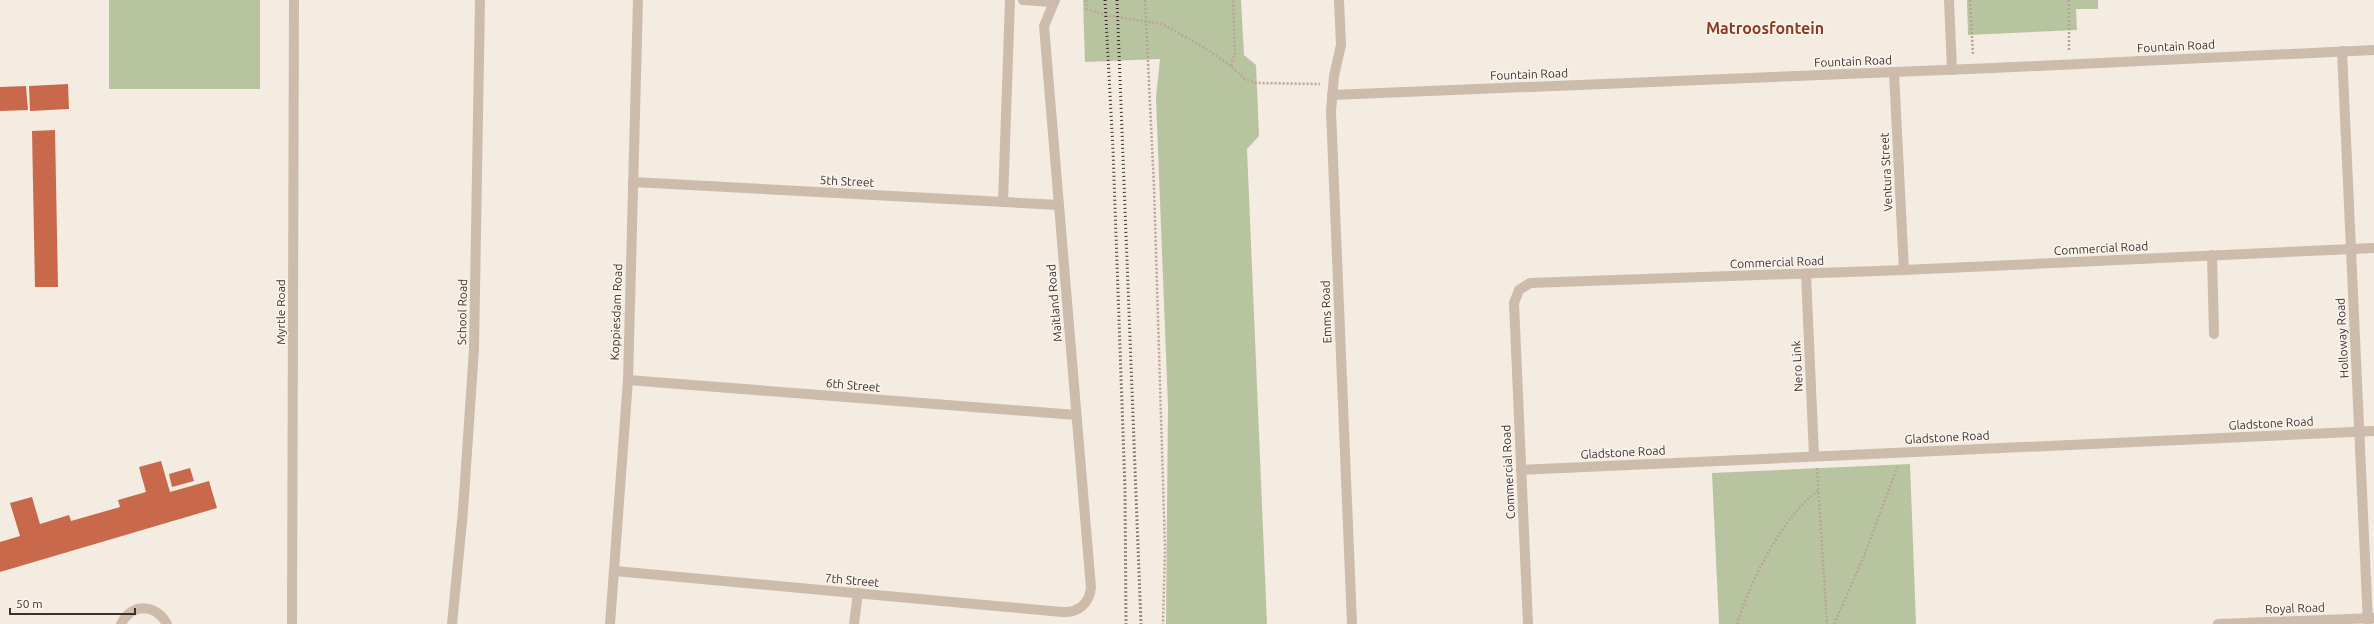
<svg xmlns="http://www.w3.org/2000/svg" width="2374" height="624" viewBox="0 0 2374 624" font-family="Ubuntu,sans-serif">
	<rect width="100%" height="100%" fill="#f4ebe1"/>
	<!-- green -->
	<g fill="#b8c4a0">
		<rect x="109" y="0" width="151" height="89"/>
		<path d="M1083,0H1241L1244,55L1256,65L1259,136L1247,149L1267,624H1166L1168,406L1156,98L1160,59L1085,62Z"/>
		<path d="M1967,0H2098V9H2076L2077,30L1968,35Z"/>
		<path d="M1910,464L1916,624H1719L1712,473Z"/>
	</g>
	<!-- building -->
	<g fill="#c8694b">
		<path d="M68,84L69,109L30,111L29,86Z"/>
		<path d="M26,86L28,110L0,111V87Z"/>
		<path d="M55,130L58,287H35L32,131Z"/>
		<path d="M161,461L170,492L209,481L217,508L0,572V542L20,536L10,503L32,497L40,524L69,515L71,521L120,507L118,500L146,492L139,467Z"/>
		<path d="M190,468L194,481L172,487L169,474Z"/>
	</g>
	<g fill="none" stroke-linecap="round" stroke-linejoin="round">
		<!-- path -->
		<g stroke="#b9a596" stroke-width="2.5" stroke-dasharray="2 2" stroke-linecap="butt">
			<path d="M1086,0L1087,9L1105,15L1162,24L1203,47L1231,66L1245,79L1256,83L1320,84"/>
			<path d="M1145,0L1154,187L1165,548L1163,624"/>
			<path d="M1970,0L1973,55"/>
			<path d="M2069,0V52"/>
			<path d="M1231,66L1235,53L1233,0"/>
			<path d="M1817,468L1827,624"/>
			<path d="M1737,624C1748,586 1784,513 1818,491"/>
			<path d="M1834,624L1864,556L1898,465"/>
		</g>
		<!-- minor -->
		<g stroke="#cdbbac" stroke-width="10">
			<path d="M1023,0L1054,2"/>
			<path d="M1339,0L1341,45L1334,76L1331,111L1352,624"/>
			<path d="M1949,0L1952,70"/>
			<path d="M2342,51L2368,624"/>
			<path d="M1894,73L1904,270"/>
			<path d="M1332,95L1993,68L2374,50"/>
			<path d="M633,182L1059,205"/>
			<path d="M1003,202L1010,0"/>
			<path d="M2212,255L2214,334"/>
			<path d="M1806,274L1814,456"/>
			<path d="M628,380L1076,415"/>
			<path d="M1521,470L2374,431"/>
			<path d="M615,571L1062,612C1078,613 1089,604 1091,588L1044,26L1055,0"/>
			<path d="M121,624C132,602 156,604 167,624"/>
			<path d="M292,624L294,0"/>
			<path d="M452,624L463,511L474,349L480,0"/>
			<path d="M610,624L628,380L638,0"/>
			<path d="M854,624L858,593"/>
			<path d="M1528,624L1514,303L1519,290L1530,283L1904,270L2374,248"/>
			<path d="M2218,624L2374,618"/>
		</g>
		<!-- rail -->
		<g stroke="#3b302b" stroke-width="3" stroke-dasharray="1 3" stroke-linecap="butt">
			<path d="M1105,0L1113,150L1125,489L1126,624"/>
			<path d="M1117,0L1141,624"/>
		</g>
	</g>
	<g text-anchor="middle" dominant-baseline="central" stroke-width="3" stroke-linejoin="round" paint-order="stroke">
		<!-- street labels -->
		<g font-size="12" fill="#3b302b" stroke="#fbf5ee">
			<text transform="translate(2176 46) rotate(-3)">Fountain Road</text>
			<text transform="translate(1853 61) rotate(-2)">Fountain Road</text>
			<text transform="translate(1529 74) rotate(-2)">Fountain Road</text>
			<text transform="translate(1886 172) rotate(-93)">Ventura Street</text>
			<text transform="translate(847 181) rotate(3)">5th Street</text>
			<text transform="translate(2101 248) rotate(-3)">Commercial Road</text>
			<text transform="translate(1777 262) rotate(-2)">Commercial Road</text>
			<text transform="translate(1054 303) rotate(-95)">Maitland Road</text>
			<text transform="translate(280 312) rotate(-90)">Myrtle Road</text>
			<text transform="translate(462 312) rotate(-89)">School Road</text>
			<text transform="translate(616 312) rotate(-88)">Koppiesdam Road</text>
			<text transform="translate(1326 312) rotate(-92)">Emms Road</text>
			<text transform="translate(2342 338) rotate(-93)">Holloway Road</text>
			<text transform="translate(1797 366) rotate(-93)">Nero Link</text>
			<text transform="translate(853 385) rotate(5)">6th Street</text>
			<text transform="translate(2271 423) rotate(-3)">Gladstone Road</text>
			<text transform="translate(1947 437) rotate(-3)">Gladstone Road</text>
			<text transform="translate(1623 452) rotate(-3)">Gladstone Road</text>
			<text transform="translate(1508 472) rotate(-93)">Commercial Road</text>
			<text transform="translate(852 580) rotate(5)">7th Street</text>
			<text transform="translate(2295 608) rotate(-2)">Royal Road</text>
		</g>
		<!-- district labels -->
		<g font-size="16" font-weight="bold" fill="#8c3b22" stroke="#fbf5ee">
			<text x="1765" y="28">Matroosfontein</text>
		</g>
	</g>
	<!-- scale -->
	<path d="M10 608v6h125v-6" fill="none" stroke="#3b302b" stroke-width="2"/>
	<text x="16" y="608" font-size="12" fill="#3b302b" stroke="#fbf5ee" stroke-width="3" paint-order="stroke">50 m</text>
</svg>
